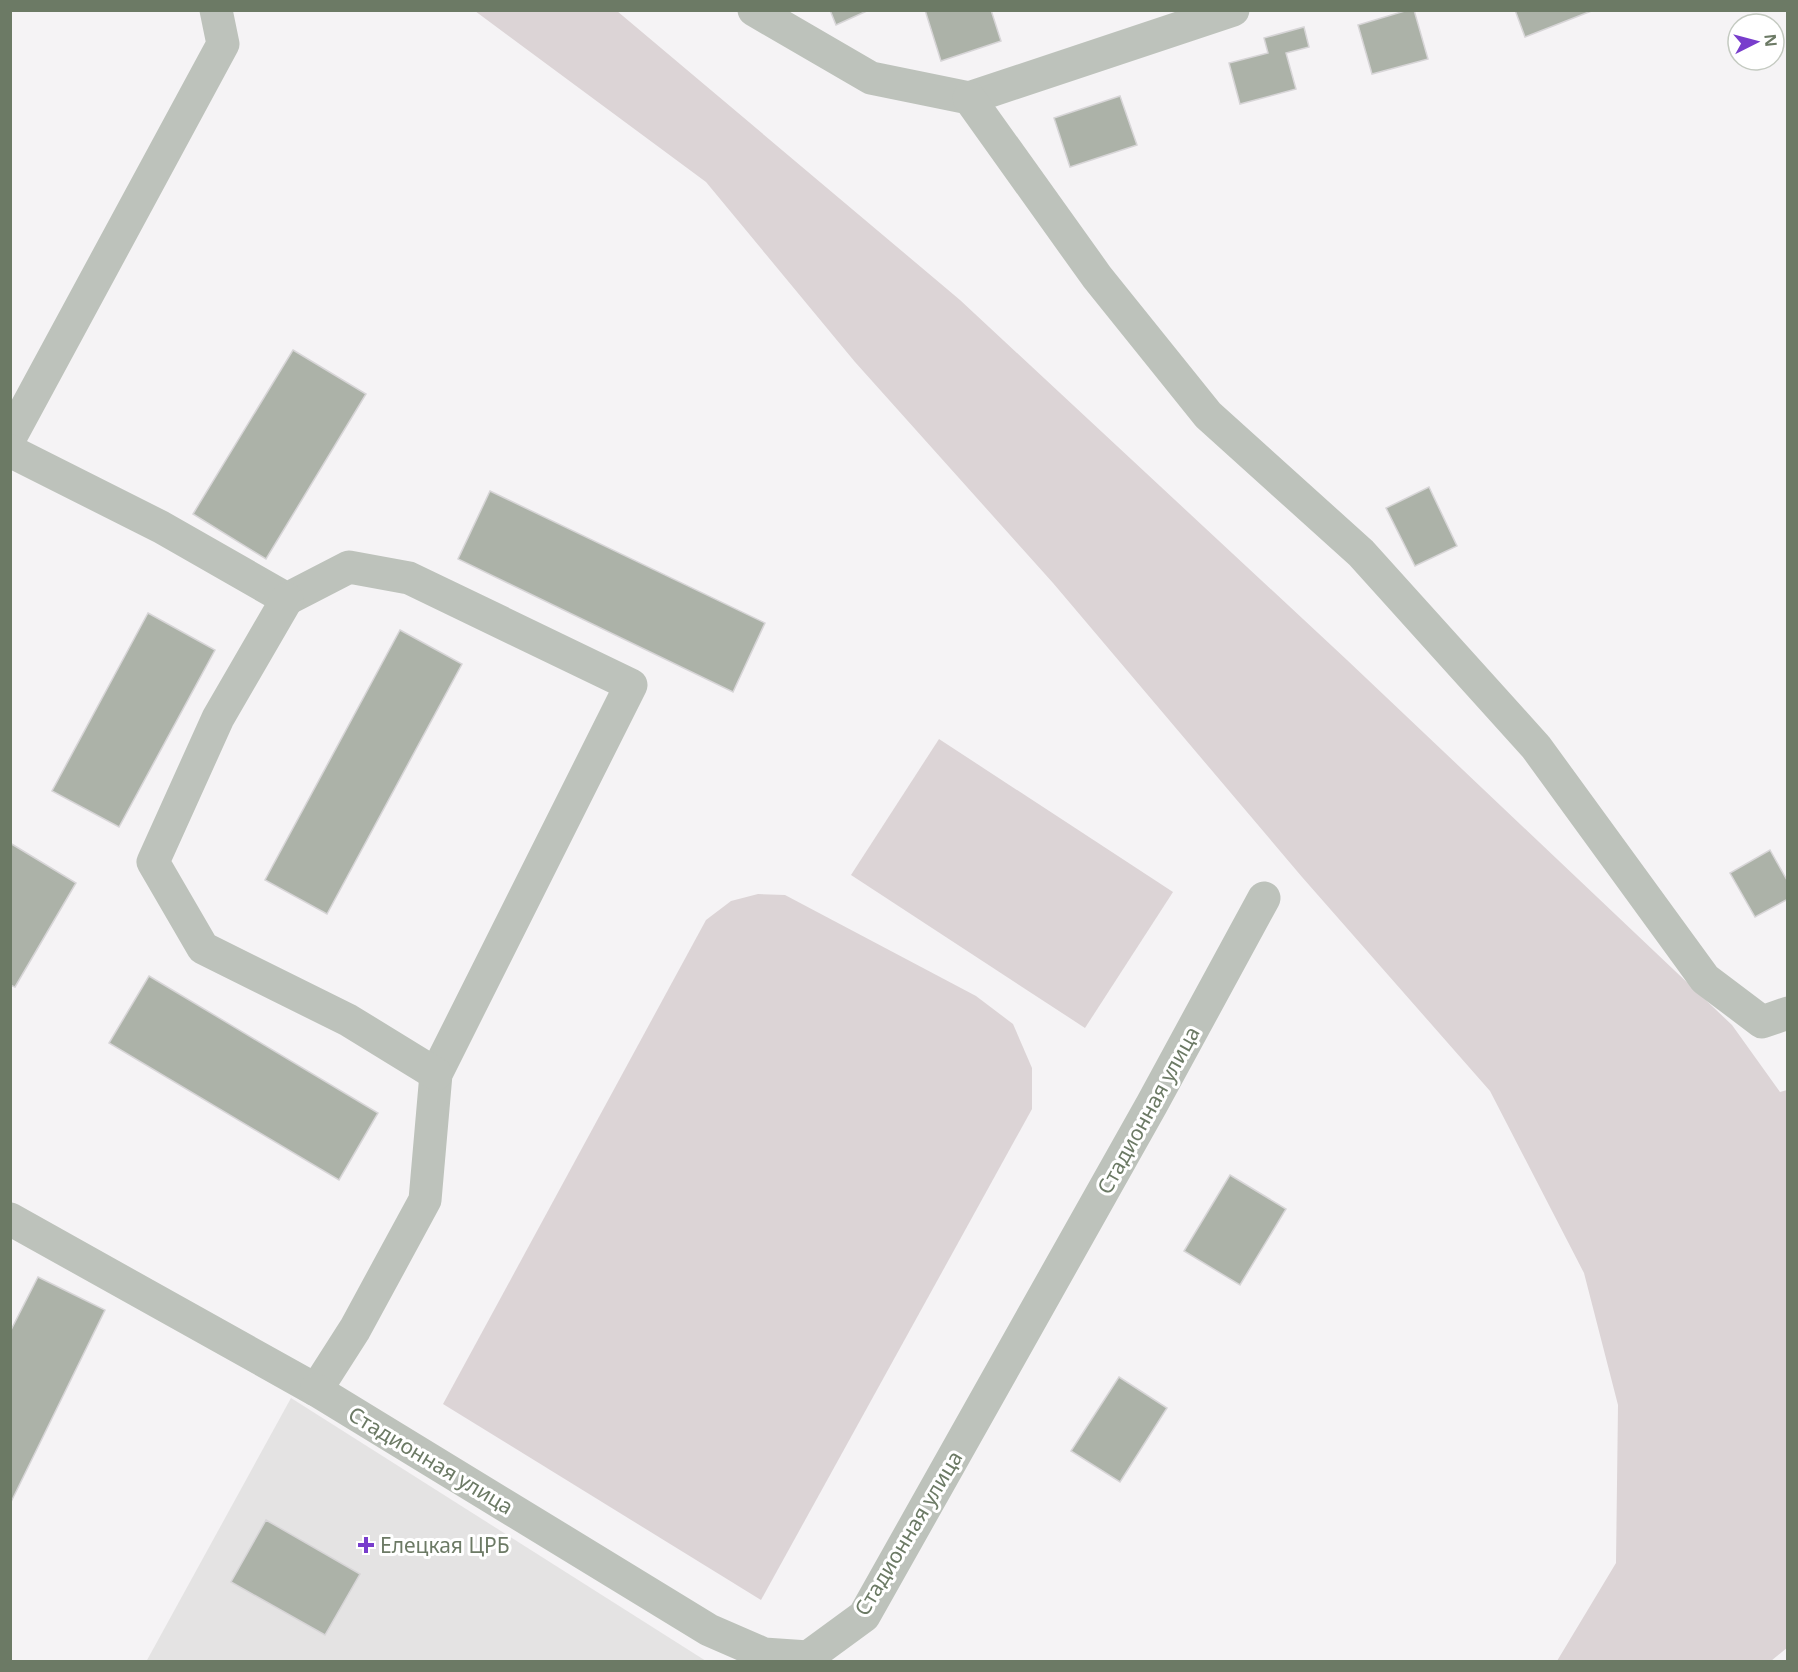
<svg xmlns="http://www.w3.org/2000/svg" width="1798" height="1672" viewBox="0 0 1798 1672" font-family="'Noto Sans',sans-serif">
	<rect width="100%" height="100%" fill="#f5f3f5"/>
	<!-- built -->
	<path fill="#e4e3e3" d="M291,1398L706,1661L146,1662Z"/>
	<!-- green -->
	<g fill="#dcd4d6">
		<path d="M475,11H617L960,300L1347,660L1732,1025L1780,1092L1787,1090L1788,1647L1771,1661H1557L1616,1563L1618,1405L1584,1273L1490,1091L1302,877L1053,583L855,362L706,182Z"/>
		<path d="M939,739L1173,892L1085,1028L851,875Z"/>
		<path d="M758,894L785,895L976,996L1013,1024L1032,1068V1109L761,1600L443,1404L706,920L731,901Z"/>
	</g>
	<!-- building -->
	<g fill="#acb2a8" stroke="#d7d5d7" stroke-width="1.5">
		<path d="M830,10H869L836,25Z"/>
		<path d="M925,10H991L1001,41L941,61Z"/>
		<path d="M1408,10H1414L1428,59L1372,74L1358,25Z"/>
		<path d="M1515,10H1594L1525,37Z"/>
		<path d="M1304,27L1309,47L1286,53L1296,89L1240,104L1229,63L1268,53L1264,38Z"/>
		<path d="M1120,96L1137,145L1070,167L1054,118Z"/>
		<path d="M293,350L366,394L266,559L193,514Z"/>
		<path d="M1429,487L1457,546L1415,566L1386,508Z"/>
		<path d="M490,491L765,623L733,692L458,559Z"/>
		<path d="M148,613L215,650L119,827L52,791Z"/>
		<path d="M400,630L462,664L327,914L265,880Z"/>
		<path d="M10,843L76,883L15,987L10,985Z"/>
		<path d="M1770,850L1788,882V899L1755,917L1730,873Z"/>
		<path d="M149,976L378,1113L339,1180L109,1043Z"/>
		<path d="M1230,1175L1286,1209L1240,1285L1184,1251Z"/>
		<path d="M38,1277L105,1310L10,1504V1332Z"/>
		<path d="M1119,1377L1167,1408L1120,1482L1071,1451Z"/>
		<path d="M266,1520L360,1574L325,1635L231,1582Z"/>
	</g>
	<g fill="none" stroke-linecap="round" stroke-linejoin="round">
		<!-- street -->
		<g stroke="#bdc2bb" stroke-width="33">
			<path d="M754,10L871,78L969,98L1233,10"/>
			<path d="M969,98L1097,277L1208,415L1361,553L1536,747L1705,979L1762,1022L1788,1013"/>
			<path d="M10,438L223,44L216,10"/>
			<path d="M10,451L161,527L287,599L349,567L409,578L631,685L436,1074L425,1200L355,1329L316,1390L10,1219"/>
			<path d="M287,599L218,718L153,862L203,948L348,1020L436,1074"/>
			<path d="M316,1390L709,1630L764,1654L808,1657L864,1616L1152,1104L1264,898"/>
		</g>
	</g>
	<!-- markers -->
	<path fill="#783dcc" stroke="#fff" stroke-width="2" d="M363 1536h6v6h6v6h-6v6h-6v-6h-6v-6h6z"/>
	<g text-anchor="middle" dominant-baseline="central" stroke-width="6" stroke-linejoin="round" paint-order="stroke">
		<!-- street labels -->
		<g font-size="21" fill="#6c7a65" stroke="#fff">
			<text transform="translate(1148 1110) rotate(-61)">Стадионная улица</text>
			<text transform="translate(431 1460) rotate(31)">Стадионная улица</text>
			<text transform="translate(908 1533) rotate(-59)">Стадионная улица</text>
		</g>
		<!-- poi labels -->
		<g font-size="21" fill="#6c7a65" stroke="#fff" text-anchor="start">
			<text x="380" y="1545">Елецкая ЦРБ</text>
		</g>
	</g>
	<!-- border -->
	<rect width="1798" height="1672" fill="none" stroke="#6c7a65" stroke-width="24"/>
	<!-- north arrow -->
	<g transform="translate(1756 42) rotate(84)"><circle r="28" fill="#ffffff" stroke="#c4cac1" stroke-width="1.5"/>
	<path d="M0-4.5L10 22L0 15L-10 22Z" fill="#783dcc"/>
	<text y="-9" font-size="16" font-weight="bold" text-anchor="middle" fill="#6c7a65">N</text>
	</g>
</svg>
